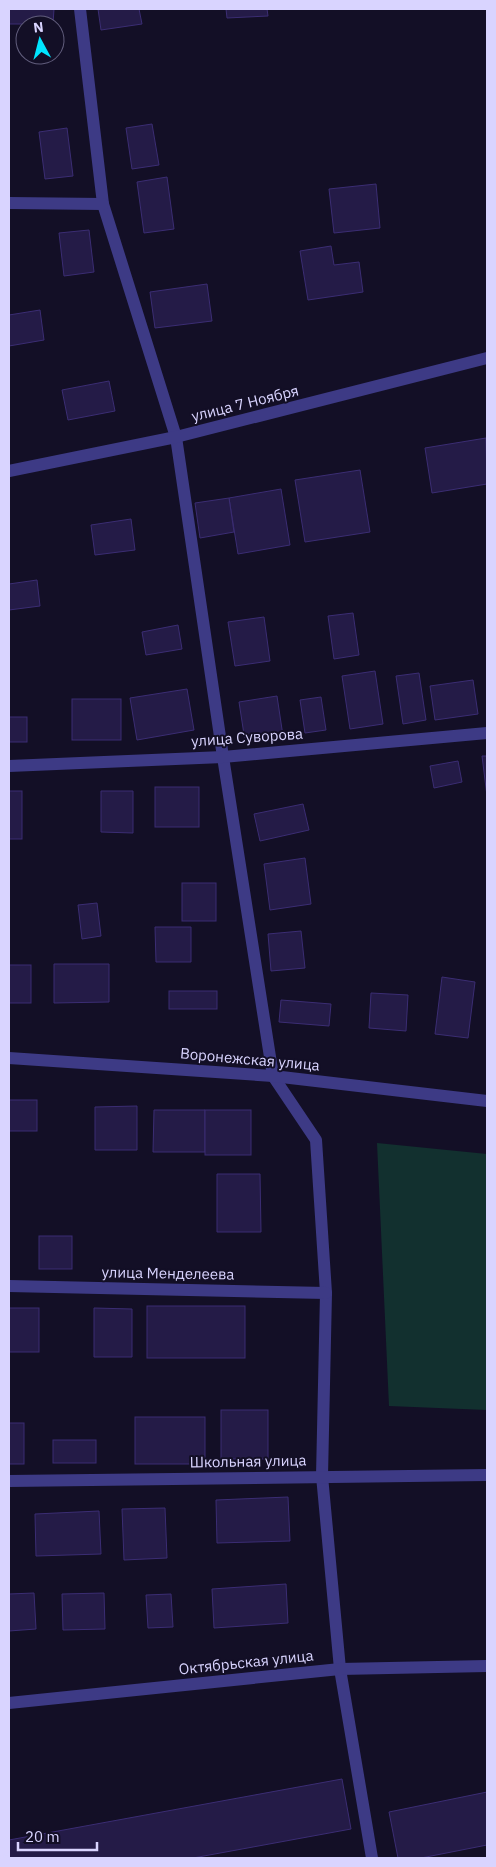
<svg xmlns="http://www.w3.org/2000/svg" width="496" height="1867" viewBox="0 0 496 1867" font-family="'IBM Plex Sans',sans-serif">
	<rect width="100%" height="100%" fill="#130f26"/>
	<!-- green -->
	<path fill="#12302f" d="M377,1143L487,1154V1410L389,1406Z"/>
	<!-- building -->
	<g fill="#241b47" stroke="#3b2d73">
		<path d="M9,9H54L53,24H9Z"/>
		<path d="M98,9H139L142,24L101,30Z"/>
		<path d="M226,9H267L268,16L227,18Z"/>
		<path d="M152,124L159,165L132,169L126,128Z"/>
		<path d="M67,128L73,176L45,179L39,132Z"/>
		<path d="M167,177L174,229L144,233L137,182Z"/>
		<path d="M376,184L380,228L334,233L329,189Z"/>
		<path d="M89,230L94,272L64,276L59,233Z"/>
		<path d="M331,246L334,265L359,262L363,292L308,300L300,251Z"/>
		<path d="M207,284L212,321L155,328L150,292Z"/>
		<path d="M40,310L44,340L9,346V315Z"/>
		<path d="M109,381L115,411L68,420L62,390Z"/>
		<path d="M486,438L487,484L432,493L425,448Z"/>
		<path d="M360,470L370,532L305,542L295,480Z"/>
		<path d="M281,489L290,545L238,554L229,498Z"/>
		<path d="M229,498L234,532L200,538L195,503Z"/>
		<path d="M131,519L135,550L95,555L91,525Z"/>
		<path d="M37,580L40,606L9,610V584Z"/>
		<path d="M353,613L359,655L334,659L328,616Z"/>
		<path d="M264,617L270,661L235,666L228,622Z"/>
		<path d="M178,625L182,649L146,655L142,632Z"/>
		<path d="M375,671L383,724L350,729L342,676Z"/>
		<path d="M419,673L426,720L403,724L396,676Z"/>
		<path d="M473,680L478,714L435,720L430,686Z"/>
		<path d="M187,689L194,730L137,740L130,698Z"/>
		<path d="M277,696L283,736L245,741L239,702Z"/>
		<path d="M321,697L326,730L305,733L300,700Z"/>
		<rect x="72" y="699" width="49" height="41"/>
		<rect x="9" y="717" width="18" height="25"/>
		<path d="M482,756H487V796Z"/>
		<path d="M458,761L462,782L434,788L430,766Z"/>
		<rect x="155" y="787" width="44" height="40"/>
		<rect x="9" y="791" width="13" height="48"/>
		<path d="M101,791H133V833L101,832Z"/>
		<path d="M303,804L309,830L260,841L254,814Z"/>
		<path d="M305,858L311,904L270,910L264,864Z"/>
		<rect x="182" y="883" width="34" height="38"/>
		<path d="M97,903L101,936L82,939L78,905Z"/>
		<path d="M155,927H191V962H156Z"/>
		<path d="M301,931L305,968L271,971L268,934Z"/>
		<path d="M54,964H109V1002L54,1003Z"/>
		<rect x="9" y="965" width="22" height="38"/>
		<path d="M442,977L475,982L468,1038L435,1034Z"/>
		<rect x="169" y="991" width="48" height="18"/>
		<path d="M371,993L408,995L406,1031L369,1028Z"/>
		<path d="M281,1000L331,1004L329,1026L279,1022Z"/>
		<rect x="9" y="1100" width="28" height="31"/>
		<path d="M137,1106V1150H95V1107Z"/>
		<path d="M154,1110H205V1152H153Z"/>
		<rect x="205" y="1110" width="46" height="45"/>
		<path d="M217,1174H260L261,1232H217Z"/>
		<rect x="39" y="1236" width="33" height="33"/>
		<rect x="147" y="1306" width="98" height="52"/>
		<rect x="9" y="1308" width="30" height="44"/>
		<path d="M94,1308L132,1309V1357H94Z"/>
		<rect x="221" y="1410" width="47" height="49"/>
		<rect x="135" y="1417" width="70" height="47"/>
		<rect x="9" y="1423" width="15" height="41"/>
		<rect x="53" y="1440" width="43" height="23"/>
		<path d="M288,1497L290,1541L217,1543L216,1500Z"/>
		<path d="M165,1508L167,1558L124,1560L122,1509Z"/>
		<path d="M99,1511L101,1554L36,1556L35,1514Z"/>
		<path d="M286,1584L288,1623L214,1628L212,1589Z"/>
		<path d="M34,1593L36,1629L9,1631V1594Z"/>
		<path d="M104,1593L105,1629L63,1630L62,1594Z"/>
		<path d="M171,1594L173,1627L148,1628L146,1595Z"/>
		<path d="M342,1779L351,1829L193,1858H9V1840Z"/>
		<path d="M487,1792V1845L421,1858H398L389,1812Z"/>
	</g>
	<g fill="none" stroke-linecap="round" stroke-linejoin="round">
		<!-- service -->
		<path stroke="#3d3a85" stroke-width="12" d="M340,1669L372,1858"/>
		<!-- minor -->
		<g stroke="#3d3a85" stroke-width="12">
			<path d="M80,9L103,204L176,437L223,757L273,1076L316,1140L326,1293L322,1476L340,1669"/>
			<path d="M9,203L103,204"/>
			<path d="M9,471L176,437L487,358"/>
			<path d="M9,766L223,757L487,733"/>
			<path d="M9,1058L273,1076L487,1101"/>
			<path d="M9,1286L326,1293"/>
			<path d="M9,1481L487,1475"/>
			<path d="M9,1703L340,1669L487,1666"/>
		</g>
	</g>
	<g text-anchor="middle" dominant-baseline="central" stroke-width="4" stroke-linejoin="round" paint-order="stroke">
		<!-- street labels -->
		<g font-size="15" fill="#d9d4ff" stroke="#130f26">
			<text transform="translate(245 403) rotate(-14)">улица 7 Ноября</text>
			<text transform="translate(247 737) rotate(-4)">улица Суворова</text>
			<text transform="translate(250 1059) rotate(5)">Воронежская улица</text>
			<text transform="translate(168 1273) rotate(1)">улица Менделеева</text>
			<text transform="translate(248 1461) rotate(-1)">Школьная улица</text>
			<text transform="translate(246 1662) rotate(-6)">Октябрьская улица</text>
		</g>
	</g>
	<!-- border -->
	<rect width="496" height="1867" fill="none" stroke="#d9d4ff" stroke-width="20"/>
	<!-- north arrow -->
	<g transform="translate(40 40) rotate(353)"><circle r="24" fill="#130f26" stroke="#625e7d"/>
	<path d="M0-4L9 19L0 12L-9 19Z" fill="#00e5ff"/>
	<text y="-8" font-size="14" font-weight="bold" text-anchor="middle" fill="#d9d4ff">N</text>
	</g>
	<!-- scale -->
	<path d="M18 1842v8h79v-8" fill="none" stroke="#d9d4ff" stroke-width="2.5"/>
	<text x="25" y="1842" font-size="15" fill="#d9d4ff" stroke="#130f26" stroke-width="4" paint-order="stroke">20 m</text>
</svg>
